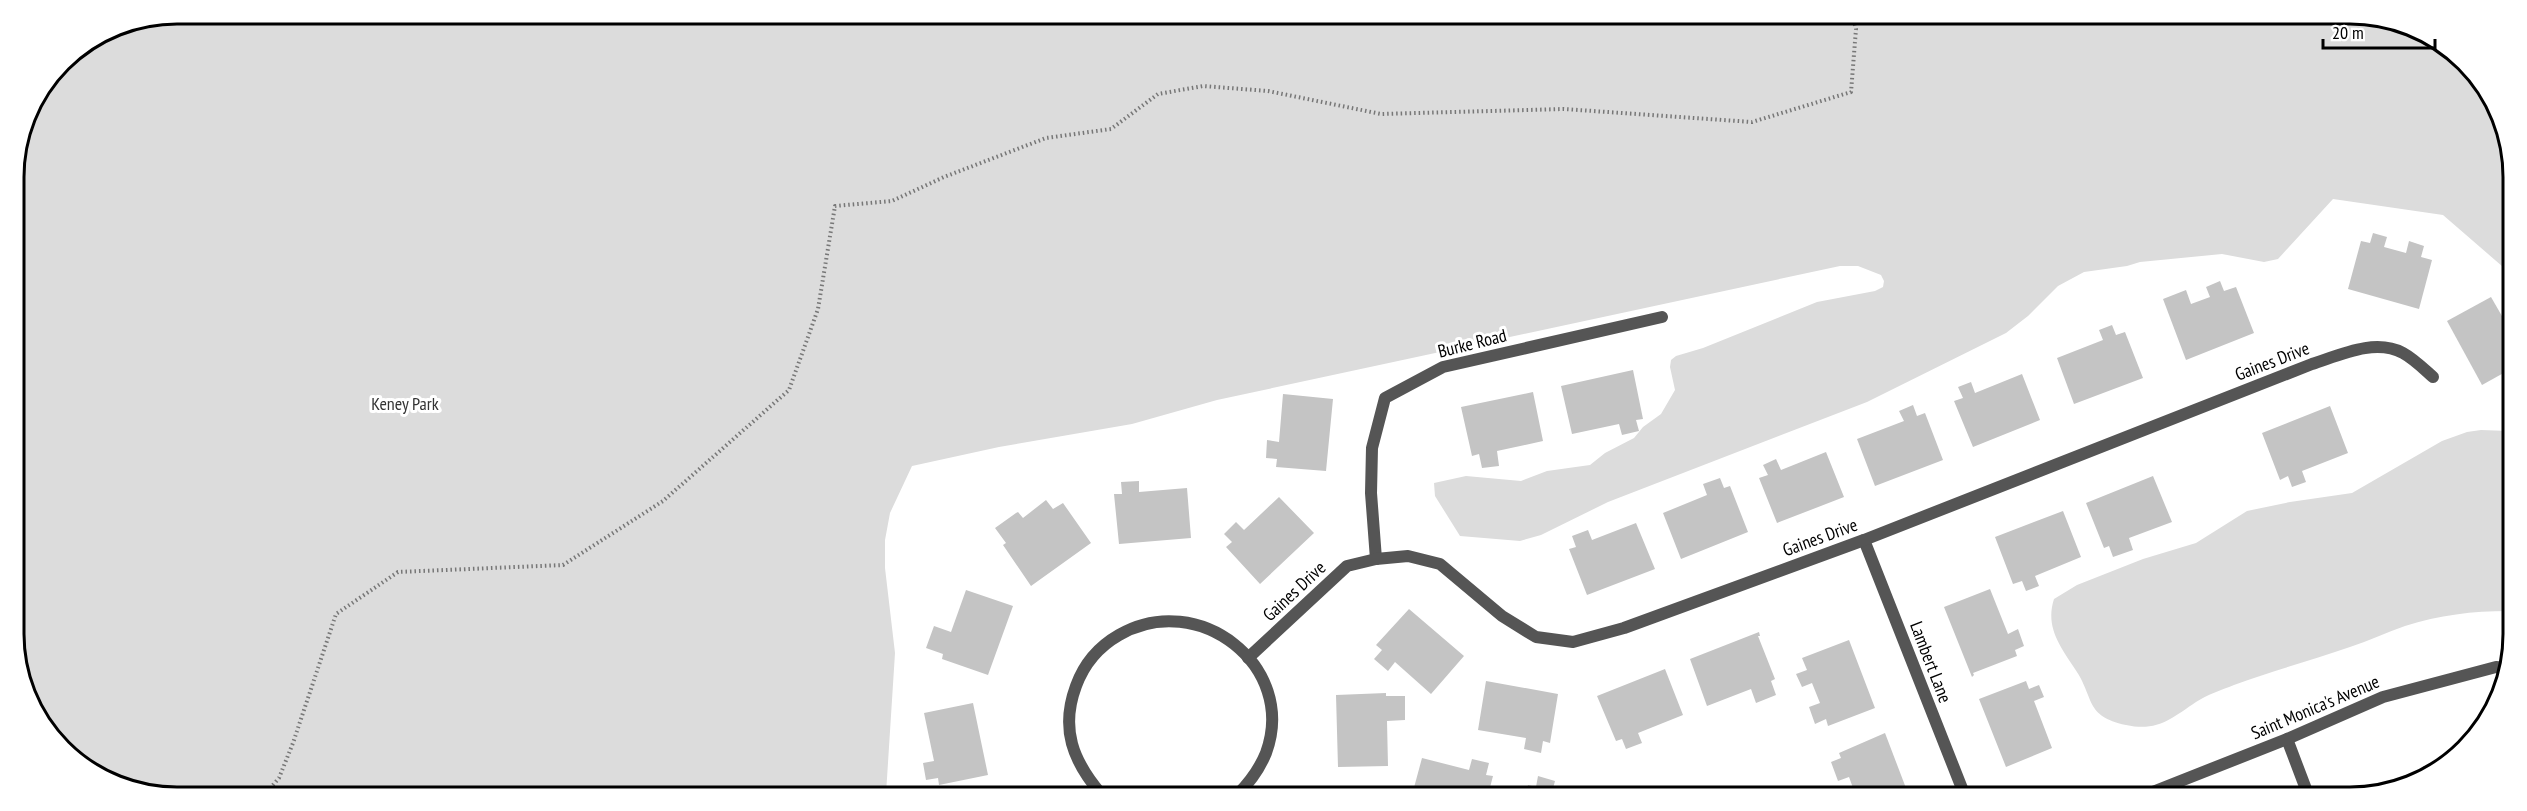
<svg xmlns="http://www.w3.org/2000/svg" width="2527" height="811" viewBox="0 0 2527 811" font-family="'PT Sans Narrow',sans-serif">
	<rect width="100%" height="100%" fill="#fff"/>
	<!-- green -->
	<g fill="#dcdcdc">
		<path d="M177,14L2393,19L2473,69L2510,145V273L2443,215L2333,199L2278,259L2264,262L2222,254L2140,262L2127,266L2084,272L2058,286L2028,316L2006,333L1867,402L1608,502L1541,535L1520,541L1460,536L1435,496L1434,483L1466,476L1521,481L1547,471L1590,465L1605,453L1634,438L1643,427L1661,414L1675,390L1670,367L1671,360L1676,356L1703,348L1817,302L1875,291L1883,287L1884,281L1881,275L1858,266H1840L1217,400L1132,424L999,447L912,466L890,513L885,540V568L895,653L886,794L134,792L54,742L17,666L14,166L26,114L62,61L115,26Z"/>
		<path d="M2481,430L2509,431L2508,611C2473,611 2439,615 2405,626C2387,632 2369,641 2350,647C2312,660 2272,671 2234,685C2221,690 2207,695 2196,702C2172,718 2158,732 2126,725C2084,716 2095,698 2075,669C2060,646 2045,627 2054,599L2077,585L2143,559L2196,543L2247,511L2290,502L2352,493L2442,441L2467,432Z"/>
	</g>
	<!-- building -->
	<g fill="#c4c4c4">
		<path d="M2373,233L2387,237L2384,247L2406,253L2409,241L2424,246L2421,257L2432,260L2419,309L2348,289L2361,241L2370,243Z"/>
		<path d="M2220,281L2224,291L2236,287L2254,333L2186,360L2163,299L2186,290L2191,304L2210,297L2206,287Z"/>
		<path d="M2491,297L2510,330L2509,370L2482,385L2447,321Z"/>
		<path d="M2112,325L2116,335L2125,332L2143,378L2074,404L2057,358L2103,340L2099,330Z"/>
		<path d="M1633,370L1643,419L1636,420L1639,431L1622,435L1619,424L1572,434L1561,386Z"/>
		<path d="M2022,374L2040,420L1973,447L1954,401L1963,398L1958,387L1971,382L1975,393Z"/>
		<path d="M1533,392L1543,441L1497,451L1499,466L1482,468L1479,454L1472,456L1461,407Z"/>
		<path d="M1283,394L1333,399L1326,471L1276,467L1277,459L1266,458L1267,440L1279,442Z"/>
		<path d="M1913,405L1917,416L1925,413L1943,460L1875,486L1857,439L1904,421L1899,411Z"/>
		<path d="M2330,406L2348,453L2302,471L2306,482L2292,487L2288,476L2280,480L2262,433Z"/>
		<path d="M1826,452L1844,497L1777,523L1759,478L1768,475L1763,465L1776,459L1781,470Z"/>
		<path d="M2153,476L2172,522L2129,538L2133,550L2113,557L2109,546L2104,548L2086,503Z"/>
		<path d="M1720,478L1724,488L1730,486L1748,532L1681,559L1663,513L1707,495L1703,484Z"/>
		<path d="M1139,481V492L1187,488L1191,538L1119,544L1114,494H1122L1121,482Z"/>
		<path d="M1279,497L1314,533L1260,584L1226,547L1232,542L1224,534L1236,522L1244,530Z"/>
		<path d="M1046,500L1053,509L1063,503L1091,543L1031,586L1003,545L1006,543L995,528L1016,513L1018,512L1023,518Z"/>
		<path d="M2063,511L2081,557L2035,576L2039,586L2026,591L2022,581L2013,584L1995,537Z"/>
		<path d="M1636,523L1655,569L1587,595L1569,549L1576,547L1572,536L1588,530L1592,540Z"/>
		<path d="M1990,589L2008,634L2018,629L2024,646L2015,650L2017,656L1973,673L1974,675L1972,677L1944,607Z"/>
		<path d="M966,590L1013,606L988,675L942,659L943,654L926,648L934,626L951,632Z"/>
		<path d="M1409,609L1464,656L1431,694L1395,662L1388,671L1374,659L1382,650L1376,645Z"/>
		<path d="M1759,632L1760,636H1758L1775,679L1771,681L1776,695L1756,703L1751,689L1707,706L1690,659Z"/>
		<path d="M1849,640L1875,708L1828,726L1826,719L1815,724L1809,707L1820,703L1812,683L1802,687L1796,674L1807,670L1802,658Z"/>
		<path d="M1665,669L1683,715L1638,733L1642,743L1626,749L1622,739L1616,741L1597,696Z"/>
		<path d="M1486,681L1558,694L1550,743L1543,741L1541,753L1524,749L1526,738L1478,730Z"/>
		<path d="M2026,681L2029,689L2039,685L2044,697L2034,701L2052,748L2006,767L1979,699Z"/>
		<path d="M1386,693V696H1405V720L1387,721L1388,766L1338,767L1336,695Z"/>
		<path d="M973,703L988,775L939,785L938,778L926,780L923,763L934,761L924,713Z"/>
		<path d="M1885,733L1909,796H1856L1849,777L1838,781L1831,762L1841,758L1839,753Z"/>
		<path d="M1422,758L1469,770L1472,759L1489,763L1486,775L1493,776L1488,795H1412Z"/>
		<path d="M2423,766L2441,767L2422,774Z"/>
		<path d="M1538,776L1555,781L1552,792L1563,795H1526L1528,785L1536,787Z"/>
	</g>
	<g fill="none" stroke-linecap="round" stroke-linejoin="round">
		<!-- path -->
		<path stroke="#777" stroke-width="4" stroke-dasharray="1.5 3" stroke-linecap="butt" d="M267,792L279,778L293,743L336,614L398,572L563,565L663,501L789,390L818,309L835,206L892,201L944,177L1046,138L1111,129L1158,94L1203,86L1268,91L1381,114L1564,109L1752,122L1851,92L1856,29L1853,18"/>
		<!-- street -->
		<g stroke="#555" stroke-width="12">
			<path d="M1864,540L1965,796"/>
			<path d="M1376,559L1371,493L1372,448L1385,398L1443,367L1662,317"/>
			<path d="M1248,658L1347,566L1376,559L1408,556L1440,564L1502,616L1536,637L1573,642L1624,628L1864,540L2312,364C2340,355 2375,338 2403,353C2414,359 2424,369 2433,377"/>
			<path d="M2287,739L2309,797"/>
			<path d="M1101,794C1073,761 1060,729 1076,686C1084,664 1098,647 1119,635C1198,589 1298,666 1266,753C1259,770 1250,782 1238,794"/>
			<path d="M2140,797L2287,739L2383,697L2496,667L2508,668"/>
		</g>
	</g>
	<g text-anchor="middle" dominant-baseline="central" stroke-width="6" stroke-linejoin="round" paint-order="stroke">
		<!-- street labels -->
		<g font-size="18" fill="#000" stroke="#fff">
			<text transform="translate(1472 343) rotate(-14)">Burke Road</text>
			<text transform="translate(2272 361) rotate(-21)">Gaines Drive</text>
			<text transform="translate(1820 537) rotate(-20)">Gaines Drive</text>
			<text transform="translate(1294 591) rotate(-43)">Gaines Drive</text>
			<text transform="translate(1931 662) rotate(69)">Lambert Lane</text>
			<text transform="translate(2315 707) rotate(-23)">Saint Monica's Avenue</text>
		</g>
		<!-- park labels -->
		<g font-size="18" fill="#333" stroke="#fff">
			<text x="405" y="403">Keney Park</text>
		</g>
	</g>
	<!-- crop -->
	<path d="M0 0H2527V811H0ZM177 24H2350A153 153 0 0 1 2503 177V634A153 153 0 0 1 2350 787H177A153 153 0 0 1 24 634V177A153 153 0 0 1 177 24Z" fill="#fff" fill-rule="evenodd"/>
	<path fill="none" stroke="#000" stroke-width="3" d="M177 24H2350A153 153 0 0 1 2503 177V634A153 153 0 0 1 2350 787H177A153 153 0 0 1 24 634V177A153 153 0 0 1 177 24Z"/>
	<!-- scale -->
	<path d="M2323 39v9h112v-9" fill="none" stroke="#000000" stroke-width="3"/>
	<text x="2332" y="39" font-size="18" fill="#000000" stroke="#ffffff" stroke-width="4.5" paint-order="stroke">20 m</text>
</svg>
